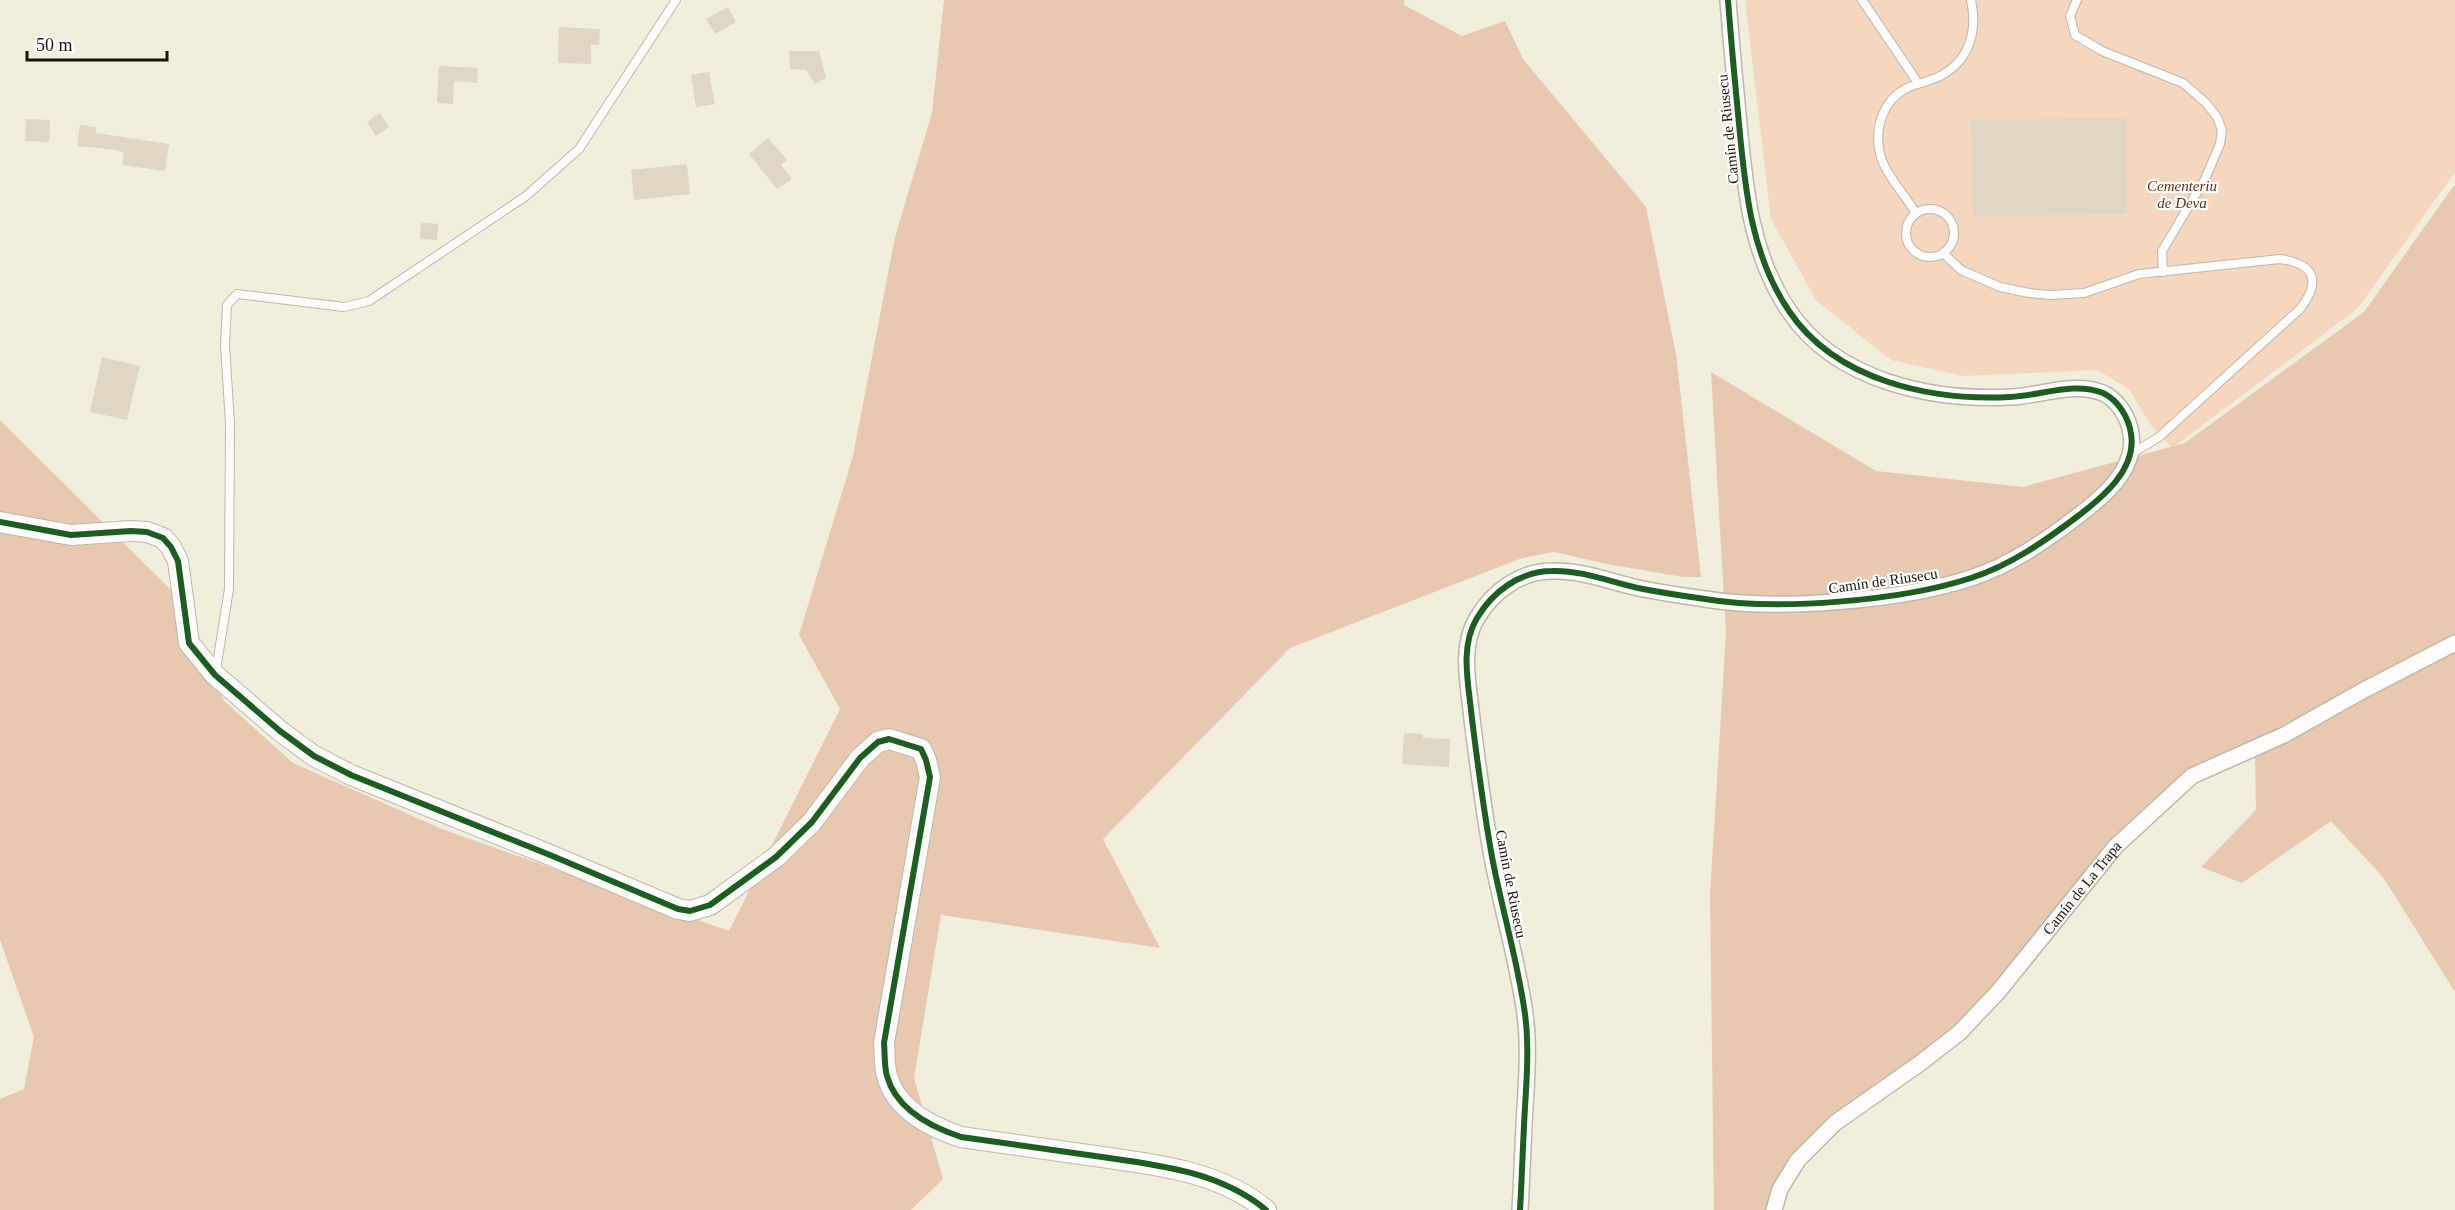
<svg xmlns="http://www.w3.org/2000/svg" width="2455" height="1210" viewBox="0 0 2455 1210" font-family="Georgia,serif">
	<rect width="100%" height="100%" fill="#f1eedb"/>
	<!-- green -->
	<path fill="#f5d6be" d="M1745,0H2455V172L2358,308L2172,448L2150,424L2129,389L2097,370L1964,376L1891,360L1816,300L1771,219Z"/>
	<!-- forest -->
	<g fill="#e8c8b0">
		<path d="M944,0H1404V5L1462,36L1505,21L1523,59L1646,207L1676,354L1701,577H1683L1607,564L1554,552L1522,558L1290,648L1103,839L1160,948L941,915L914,1078L943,1179L911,1210H0V1099L24,1089L34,1037L0,940V420L180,599L224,701L293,763L442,829L729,931L840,709L799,635L853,456L895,237L932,113Z"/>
		<path d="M2455,184V992L2383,877L2331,821L2242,883L2201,867L2256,810L2255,752L2190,773L1966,1018L1830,1120L1771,1210H1714L1710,895L1726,633L1711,372L1876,471L2023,487L2185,443L2364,312Z"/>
	</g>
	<!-- building -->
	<g fill="#dfd6c4">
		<path d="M728,7L736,22L715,34L706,19Z"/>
		<path d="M559,27L600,29L599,45L591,44V64L558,63Z"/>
		<path d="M789,51H819L826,78L815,84L806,70L790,69Z"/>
		<path d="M439,66L478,68L477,83L454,81L453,104L437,103Z"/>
		<path d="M709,72L715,104L696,107L691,75Z"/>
		<path d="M380,113L389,127L376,136L367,122Z"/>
		<path d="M2126,118L2127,214L1973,216L1971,120Z"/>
		<path d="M26,119L50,120L49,142L25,141Z"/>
		<path d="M80,125L96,127V133L169,144L165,171L122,165L124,153L117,150L77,146Z"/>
		<path d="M768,138L787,160L781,165L792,179L777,189L749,154Z"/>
		<path d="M687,164L690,194L634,200L631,170Z"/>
		<path d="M421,222L438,224L437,240L420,239Z"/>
		<path d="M102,357L140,366L127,420L90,412Z"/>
		<path d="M1404,733L1423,734V738L1450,739L1449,767L1402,764Z"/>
	</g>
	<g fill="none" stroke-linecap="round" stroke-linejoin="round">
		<!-- service casing -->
		<g stroke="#bbb8aa" stroke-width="10">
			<g id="service">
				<path d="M1862,0L1918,83"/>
				<path d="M2077,0L2070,16L2075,35L2102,51L2183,83L2206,103L2217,117L2222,130L2220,144L2205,179L2162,251L2163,272"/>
				<circle cx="1930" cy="233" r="24"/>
				<path d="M1916,213C1906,197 1884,172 1880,154C1874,128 1883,100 1907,88C1917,83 1928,82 1938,77C1969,62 1978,32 1971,0"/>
				<path d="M1943,253L1961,270L2000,287L2029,293L2050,295L2084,293L2139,274L2280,259C2316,264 2321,282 2300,309L2159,437L2131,454"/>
				<path d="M216,670L229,589L230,424L225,345L227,305L237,294L344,307L369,301L526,196L579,149L676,0"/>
			</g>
		</g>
		<!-- minor casing -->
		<g stroke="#bbb8aa" stroke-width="18">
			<g id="minor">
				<path d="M1520,1210C1522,1176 1523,1141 1525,1107C1527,1076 1529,1044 1525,1014C1518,963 1503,913 1493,862C1484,815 1478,767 1472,719C1469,686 1459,648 1477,618C1493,591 1521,571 1552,571C1583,570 1613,583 1643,589C1664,593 1684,596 1705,599C1777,611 1901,601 1971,578C2011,565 2045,541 2078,516C2103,497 2137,469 2131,434C2129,418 2118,400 2103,393C2074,381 2040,396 2010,397C1931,401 1836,381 1789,311C1751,255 1745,189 1739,124C1735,82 1731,41 1728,0"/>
				<path id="s1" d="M1774,1210L1780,1189L1798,1160L1835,1123L1919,1064L1959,1033L1998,992L2115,847L2192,776L2284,735L2364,690L2455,643"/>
			</g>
		</g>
		<!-- tertiary casing -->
		<g stroke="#bbb8aa" stroke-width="22">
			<path id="tertiary" d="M0,522L71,535L131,531L147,532L163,538L171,547L178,561L189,643L215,675L280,731L314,756L351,775L550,855L678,909L690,911L710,905L776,857L812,822L860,758L878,742L889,739L921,749L926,760L930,777L884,1043C885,1053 884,1066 887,1076C896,1109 931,1127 961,1137C1004,1143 1046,1149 1088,1155C1149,1164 1217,1169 1266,1210"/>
		</g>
		<!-- service -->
		<use href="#service" stroke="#fdfcfa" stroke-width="8"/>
		<!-- minor -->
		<use href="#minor" stroke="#fdfcfa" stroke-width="15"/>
		<!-- tertiary -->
		<use href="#tertiary" stroke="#fdfcfa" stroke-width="20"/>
		<!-- cycleway casing -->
		<g stroke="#fff" stroke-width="10">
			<g id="cycleway">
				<path d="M0,522L71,535L131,531L147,532L163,538L171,547L178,561L189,643L215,675L280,731L314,756L351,775L550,855L678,909L690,911L710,905L776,857L812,822L860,758L878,742L889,739L921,749L926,760L930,777L884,1043C885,1053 884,1066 887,1076C896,1109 931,1127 961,1137C1004,1143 1046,1149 1088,1155C1149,1164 1217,1169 1266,1210"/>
				<path d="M1520,1210C1522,1176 1523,1141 1525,1107C1527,1076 1529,1044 1525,1014C1518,963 1503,913 1493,862C1484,815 1478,767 1472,719C1469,686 1459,648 1477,618C1493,591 1521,571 1552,571C1583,570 1613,583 1643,589C1664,593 1684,596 1705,599C1777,611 1901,601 1971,578C2011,565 2045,541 2078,516C2103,497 2137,469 2131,434C2129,418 2118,400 2103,393C2074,381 2040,396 2010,397C1931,401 1836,381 1789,311C1751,255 1745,189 1739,124C1735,82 1731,41 1728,0"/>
			</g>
		</g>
		<!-- cycleway -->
		<use href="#cycleway" stroke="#1b5e20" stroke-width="6"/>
	</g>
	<g text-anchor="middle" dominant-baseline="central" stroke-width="4.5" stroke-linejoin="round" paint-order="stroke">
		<!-- street labels -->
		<g font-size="15" fill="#171508" stroke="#fff">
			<text transform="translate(1728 129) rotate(-96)">Camín de Riusecu</text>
			<text transform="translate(1883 581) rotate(-8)">Camín de Riusecu</text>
			<text transform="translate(1511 884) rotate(79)">Camín de Riusecu</text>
			<text stroke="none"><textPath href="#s1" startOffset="452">Camín de La Trapa</textPath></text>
		</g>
		<!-- park labels -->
		<g font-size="15" font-style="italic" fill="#663214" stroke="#fff">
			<text x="2182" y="186">Cementeriu<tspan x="2182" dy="17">de Deva</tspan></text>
		</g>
	</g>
	<!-- scale -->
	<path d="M27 51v9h140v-9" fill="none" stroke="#171508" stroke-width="3"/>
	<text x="36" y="51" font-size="18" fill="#171508" stroke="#ffffff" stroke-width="4.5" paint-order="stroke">50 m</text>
</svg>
